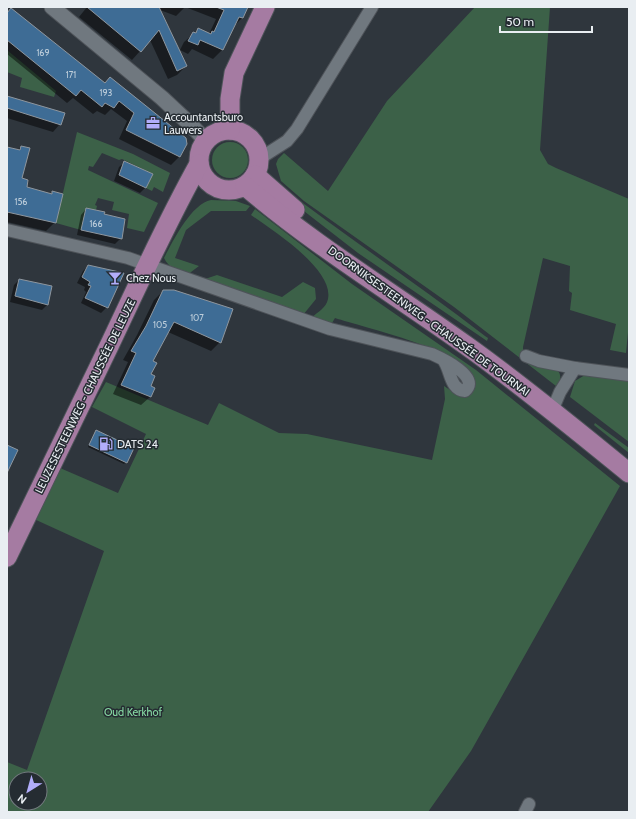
<svg xmlns="http://www.w3.org/2000/svg" width="636" height="819" viewBox="0 0 636 819" font-family="Cabin,sans-serif">
	<rect width="100%" height="100%" fill="#2f363d"/>
	<!-- green -->
	<g fill="#3c6148" fill-rule="evenodd">
		<path d="M475,7H550L540,150L548,164L556,168L629,199V322L626,353L610,350L616,324L570,310L572,293L569,291L570,266L543,258L523,347V356L557,369C562,376 561,380 556,386L454,307L304,201L281,181L276,164L278,159L284,153L328,191L387,101Z"/>
		<path d="M7,50L56,91L54,97L20,87L22,78L7,72Z"/>
		<path d="M77,132L133,154L170,173L163,192L154,187L152,191L146,188L153,174L122,159L119,160L102,153L93,167L89,166L88,170L158,203L144,232L127,228L129,214L112,210L114,202L98,198L95,205L97,206L96,210L86,209L81,230L56,223Z"/>
		<circle cx="230" cy="160" r="18"/>
		<path d="M277,183C344,236 417,283 485,336L488,338L487,341L358,253L273,187Z"/>
		<path d="M211,200L236,201L250,206L246,211H211L186,230L175,258L199,266L187,275C177,271 169,268 164,258C173,241 191,204 211,200Z"/>
		<path d="M255,209L352,284L476,370L620,486L471,751L428,812H7V762L27,770L104,551L34,519L60,468L118,493L146,434L92,407L106,382L208,425L219,403L279,433L307,434L432,460L445,399L444,386L453,392L460,394L474,380C469,351 362,327 335,318L332,323L312,317C318,312 326,308 328,299C334,269 272,230 251,215ZM16,779H40V803H16Z"/>
		<path d="M217,275L282,297L303,282L315,288L316,299L303,315L202,280Z"/>
		<path d="M585,375L629,380V442L570,397L575,381Z"/>
		<path d="M595,423L629,448V453L594,425Z"/>
	</g>
	<!-- shadow -->
	<g fill="#0007">
		<path d="M87,7H185L176,16L160,10L186,66L177,75L168,79L150,40L132,60L79,17Z"/>
		<path d="M185,7H247L242,18L233,27L222,50L213,59L192,49L188,54L180,50L184,42L198,30L209,34L216,19Z"/>
		<path d="M7,13L186,144L179,157L171,165L119,139L127,121L111,109L105,115L97,111L93,114L73,98L67,103L7,54Z"/>
		<path d="M7,97L60,124L53,132L7,118Z"/>
		<path d="M21,147V179L25,188L51,195L53,192L55,222L46,231L7,222V148L17,150Z"/>
		<path d="M125,162L146,187L140,193L114,181L119,167Z"/>
		<path d="M86,209L125,221L121,238L115,244L77,235L81,215Z"/>
		<path d="M88,266L122,274L107,307L101,313L81,303L86,292L84,290L85,287L77,283L83,271Z"/>
		<path d="M19,280L51,287L47,305L42,310L10,302L14,285Z"/>
		<path d="M163,291L220,342L211,351L168,332L152,361L149,387L154,388L150,397L141,405L113,394L128,362L123,360L137,335L154,300Z"/>
		<path d="M96,431L126,462L124,464L88,447Z"/>
	</g>
	<!-- building -->
	<g fill="#3e6c95" stroke="#8e969e">
		<path d="M87,7H159L187,66L177,71L159,30L141,52Z"/>
		<path d="M216,7H248L243,18L239,17L223,50L200,40L198,45L188,41L193,32L196,33L198,28L211,34L212,31L214,32L224,10Z"/>
		<path d="M11,8L105,83L110,77L186,138L187,144L180,157L126,130L134,113L119,101L114,108L105,103L102,107L81,90L76,96L7,40V13Z"/>
		<path d="M7,96L65,113L61,125L7,108Z"/>
		<path d="M21,146L30,148L22,178L28,180L27,187L52,194V191L63,194L56,223L7,212V147L20,150Z"/>
		<path d="M124,161L153,174L146,188L119,175Z"/>
		<path d="M86,208L105,212L104,214L125,219L122,239L81,230Z"/>
		<path d="M88,265L124,273L108,308L85,298L91,286L88,285L90,282L82,277Z"/>
		<path d="M19,279L52,286L48,305L15,296Z"/>
		<path d="M163,290H174L233,309L221,343L174,322L153,361L157,363L151,374L155,376L151,386L155,388L151,397L121,385L136,353L131,351L146,326Z"/>
		<path d="M96,430L134,448L127,463L89,445Z"/>
		<path d="M7,445L18,450L7,473Z"/>
	</g>
	<g fill="none" stroke-linecap="round" stroke-linejoin="round">
		<!-- minor casing -->
		<g stroke="#4e5359" stroke-width="14">
			<g id="minor">
				<path d="M259,159L287,141L297,129L372,7"/>
				<path d="M7,230L128,258L330,329L432,354C443,359 481,377 465,391C450,390 451,371 444,361"/>
				<path d="M526,356L539,361L575,368"/>
				<path d="M552,411L560,392L575,368L629,375"/>
				<path d="M525,812L529,804"/>
			</g>
		</g>
		<!-- tertiary casing -->
		<g stroke="#4e5359" stroke-width="17">
			<path id="tertiary" d="M52,7L162,98L192,126L206,141"/>
		</g>
		<!-- primary casing -->
		<g stroke="#4e5359" stroke-width="21">
			<g id="primary">
				<circle cx="229" cy="160" r="30"/>
				<path d="M230,130V99L234,73L265,7"/>
				<path d="M255,175L295,210"/>
				<path d="M245,186C314,245 393,293 467,346C523,386 576,430 629,473"/>
				<path d="M7,557C42,486 76,415 110,344C139,283 166,223 199,164"/>
			</g>
		</g>
		<!-- minor -->
		<use href="#minor" stroke="#70787f" stroke-width="12"/>
		<!-- tertiary -->
		<use href="#tertiary" stroke="#70787f" stroke-width="15"/>
		<!-- primary -->
		<use href="#primary" stroke="#a57ba2" stroke-width="19"/>
	</g>
	<!-- icons -->
	<defs>
		<g id="office-bare" transform="scale(1.08)"><path d="M-6-3h4V-5.5h4V-3h4V5H-6ZM-1-4.5V-3h2v-1.5ZM-6 0V1H6V0Z" fill="#b1adfa" stroke="#252c32" stroke-width="2.5" paint-order="stroke"/></g>
		<g id="bar-bare" transform="scale(1.08)"><path d="M-6-5H6L.8 .8V4.5H3.5V6h-7V4.5H-.8V.8Z" fill="#b1adfa" stroke="#252c32" stroke-width="2.5" paint-order="stroke"/></g>
		<g id="fuel-bare" transform="scale(1.08)"><path d="M-5.5-6h7V0h2V4h1.3V-2.5L3-4.5l.8-.8L6-3V5H2.5V1h-1V6h-7ZM-4.2-4.7v3.2H.2V-4.7Z" fill="#b1adfa" stroke="#252c32" stroke-width="2.5" paint-order="stroke"/></g>
	</defs>
	<g fill-rule="evenodd">
		<use href="#office-bare" x="153" y="123"/>
		<use href="#bar-bare" x="115" y="278"/>
		<use href="#fuel-bare" x="106" y="444"/>
	</g>
	<g text-anchor="middle" dominant-baseline="central" stroke-width="3" stroke-linejoin="round" paint-order="stroke">
		<!-- number labels -->
		<g font-size="9" fill="#becedb">
			<text x="43" y="52">169</text>
			<text x="71" y="74">171</text>
			<text x="106" y="92">193</text>
			<text x="21" y="201">156</text>
			<text x="96" y="223">166</text>
			<text x="197" y="317">107</text>
			<text x="160" y="324">105</text>
		</g>
		<!-- poi labels -->
		<g font-size="11" fill="#e9eef2" stroke="#252c32" text-anchor="start">
			<text x="164" y="117">Accountantsburo<tspan x="164" dy="13">Lauwers</tspan></text>
			<text x="126" y="278">Chez Nous</text>
			<text x="117" y="444">DATS 24</text>
		</g>
		<!-- street labels -->
		<g font-size="11" fill="#e9eef2" stroke="#252c32">
			<text transform="translate(429 321) rotate(36)">DOORNIKSESTEENWEG - CHAUSSÉE DE TOURNAI</text>
			<text transform="translate(85 396) rotate(-64)">LEUZESESTEENWEG - CHAUSSÉE DE LEUZE</text>
		</g>
		<!-- park labels -->
		<g font-size="11" fill="#87daa4" stroke="#252c32">
			<text x="133" y="712">Oud Kerkhof</text>
		</g>
	</g>
	<!-- border -->
	<rect width="636" height="819" fill="none" stroke="#e9eef2" stroke-width="16"/>
	<!-- north arrow -->
	<g transform="translate(28 791) rotate(217)"><circle r="19" fill="#252c32" stroke="#737a7f"/>
	<path d="M0-3L7 15L0 10L-7 15Z" fill="#b1adfa"/>
	<text y="-6" font-size="11" font-weight="bold" text-anchor="middle" fill="#e9eef2">N</text>
	</g>
	<!-- scale -->
	<path d="M500 26v6h92v-6" fill="none" stroke="#e9eef2" stroke-width="2"/>
	<text x="506" y="26" font-size="12" fill="#e9eef2" stroke="#252c32" stroke-width="3" paint-order="stroke">50 m</text>
</svg>
